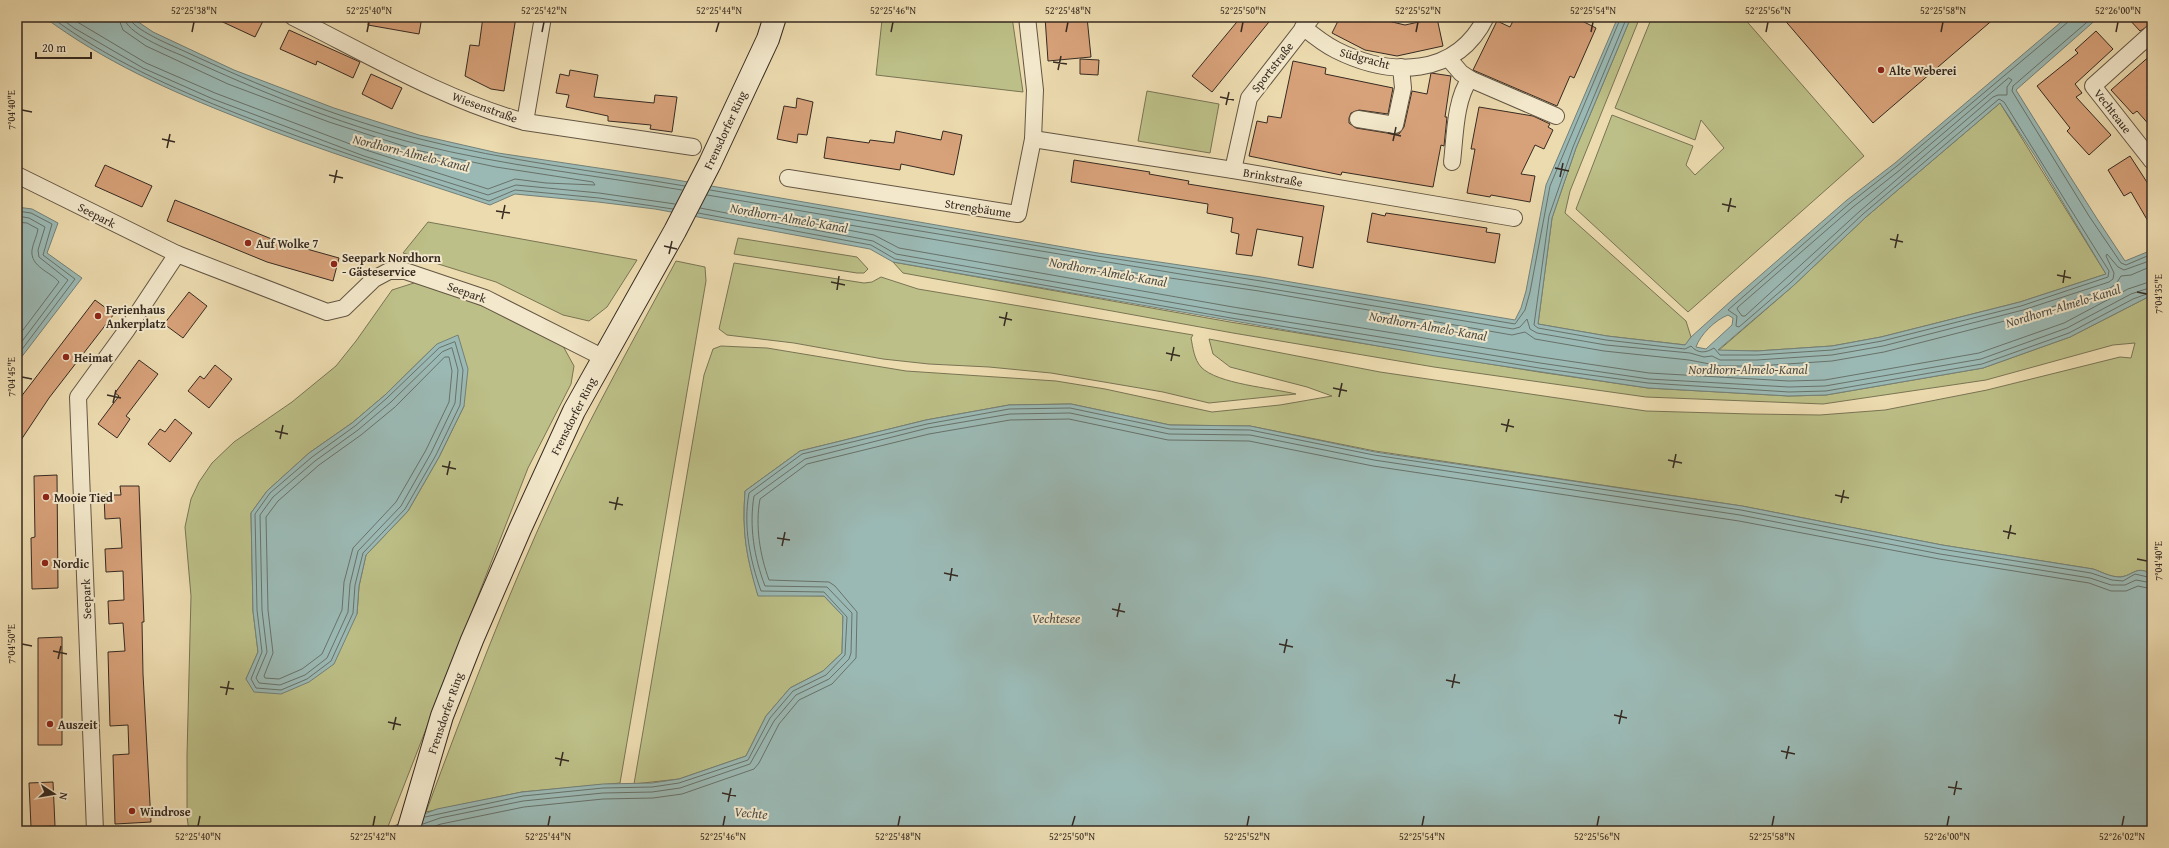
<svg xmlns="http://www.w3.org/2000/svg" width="2169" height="848" viewBox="0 0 2169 848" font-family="'Gentium Book Plus',serif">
	<rect width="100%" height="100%" fill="#ecdbaf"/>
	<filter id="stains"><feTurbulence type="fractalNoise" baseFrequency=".005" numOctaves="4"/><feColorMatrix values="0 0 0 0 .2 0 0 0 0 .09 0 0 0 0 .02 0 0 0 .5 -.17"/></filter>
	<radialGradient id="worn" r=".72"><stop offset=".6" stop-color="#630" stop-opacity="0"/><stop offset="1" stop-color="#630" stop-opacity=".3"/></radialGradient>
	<!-- green -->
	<g fill="#bcbf87" stroke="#797454" fill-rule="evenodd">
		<path d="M867,17H1012L1023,92L876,75L882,20Z"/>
		<path d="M1631,17H1640L1570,191L1565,213L1686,321L1691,337L1686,345L1607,336L1538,324L1552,218L1576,148Z"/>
		<path d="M1652,17H1743L1864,156L1688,312L1576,209L1612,115L1693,146L1686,165L1695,175L1724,148L1701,120L1695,140L1615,108Z"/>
		<path d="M1147,91L1219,104L1210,153L1138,141Z"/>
		<path d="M2000,103L2106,274L2020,302L1881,337L1832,346L1757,351H1718L1793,286L1866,217Z"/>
		<path d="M428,222L637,260L607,307L589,321L563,315L496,282L403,253Z"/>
		<path d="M738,238L857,257L868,269L864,273H857L734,254Z"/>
		<path d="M676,261L705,267L706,281L620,783L522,792L426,812C466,704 507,595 556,490C593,412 635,337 676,261Z"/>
		<path d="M893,262L1230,322L1539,372L1648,388L1789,396L1826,395L1983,368L2070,337L2152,295V575C2137,564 2133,576 2120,577C2110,577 2102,572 2093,569L1942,545L1742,506L1375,451L1250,426L1170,425L1071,404L1009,405L926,420L800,451L745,491C742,533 746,555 758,595L824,596L843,616L842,653L823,671L790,688L766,716L746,756L679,779L634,784L704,375L713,349L721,346L743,347L767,348L906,371L1056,381L1105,389L1212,412L1280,405L1332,396L1307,387L1230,367L1213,354L1209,339L1380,372L1646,411L1751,414L1820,415L1885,410L1987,390L2120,357L2131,358L2135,343L2113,345L1986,380L1823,404L1646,397L1434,367L1233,333L903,273Z"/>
		<path d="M734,263L864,283L872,282L881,277L918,289L1193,335L1191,338C1193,348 1194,359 1201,367C1217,384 1272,388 1296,394L1209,403L1163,392L1051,373L989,367L929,364L883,359L794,343L727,335L719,329Z"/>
		<path d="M417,282L470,301L547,334L563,346L574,366L571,384L528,468L387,829L381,831H189L187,817V755L191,596L185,527L191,499L199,482L212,463L234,442L292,402L336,366L356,341L392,290ZM437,344L464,406L439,457L408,511L366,555L359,586L357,614L246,679L258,652L253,611L251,513L267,491L309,453L352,423L385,395Z"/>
	</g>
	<!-- water -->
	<g fill="#9bb9b4" stroke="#738079" fill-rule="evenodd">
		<path d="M44,17H131L153,32L234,70L334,108L419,135L498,153L665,178L1098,253L1261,277L1515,320L1521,308L1526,291L1546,185L1618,17H1631L1576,148L1552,218L1538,324L1607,336L1685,345L1691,337L1732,300L1847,200L1895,163L2067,17H2099L2016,90C2052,147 2087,205 2125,261L2152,250V295L2070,337L1983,368L1826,395L1789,396L1648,388L1436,356L893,262L870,249L655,209L598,202L515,194L490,205C406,177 321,151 239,118C170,91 103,61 44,17ZM2000,103L2035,156L2106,274L2020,302L1881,337L1832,346L1757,351L1718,350L1793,286L1866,217ZM1728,315L1733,318L1732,325L1706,349L1696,347C1700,335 1715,320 1728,315Z"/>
		<path d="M17,207L32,209L58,223L47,253L82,278L17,363Z"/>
		<path d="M458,335L468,369L464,406L439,457L408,511L366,555L359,586L357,614L334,664L309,682L281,694L254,692L246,679L258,652L253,611L251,513L267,491L309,453L352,423L385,395L437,344Z"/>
		<path d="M1071,404L1170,425L1250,426L1375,452L1742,506L1942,545L2093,569C2102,572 2110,577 2120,577C2133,576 2137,564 2152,575V831H381L437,809L522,792L603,784L652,783L679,779L746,756L766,716L790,688L823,671L842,653L843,616L824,596H758C746,555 742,533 745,491L800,451L926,420L1009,405Z"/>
	</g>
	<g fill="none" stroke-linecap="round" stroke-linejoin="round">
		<!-- shore -->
		<g stroke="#68726a" stroke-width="1">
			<path d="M51,17C107,59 172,88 238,114C320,146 405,173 489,201L515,190L599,198L673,209"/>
			<path d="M59,17L74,28L143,68L213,99L364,156L488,195L516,185L599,193L675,204"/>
			<path d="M69,17L146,63L215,93L366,150L488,189L515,179L546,183L595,185L593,182L496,167L416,150L329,122L228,84L146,46L123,30L118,17"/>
			<path d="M124,17C125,33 169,50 183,56C258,91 337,123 417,144C504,166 594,175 682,190"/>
			<path d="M129,17C131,29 173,46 184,51C259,86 340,119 420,139C507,161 596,171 685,186"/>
			<path d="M1627,17L1573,147L1549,216L1534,325L1538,328L1606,340L1685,349L1691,346C1698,354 1706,353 1714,348L1720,355H1757L1832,350L1882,341L2021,306L2108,277L2109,271L2004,102L1999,99L1863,214L1790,283L1739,327L1736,326L1737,316L1728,310L1850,203L1897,166L2068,22L2069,17"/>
			<path d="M2093,17L2013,86L2012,91L2089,216L2121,263L2126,265L2152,254"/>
			<path d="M2009,78L2012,80L2007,87V95H1998L1993,97L1860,211L1745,316H1742L1737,309L1738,307L1853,207L1900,170Z"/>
			<path d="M710,190L1097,256L1261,281L1515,324L1525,310L1530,292L1550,186L1621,17"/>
			<path d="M707,195C975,241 1244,284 1513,329L1520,327L1527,319L1530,329L1537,333L1606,345L1690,353L1704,357L1712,356L1720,360H1757L1832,355L1883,346L2023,310L2109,282L2113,279L2114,273L2106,256L2107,254L2118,267L2124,270L2152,260"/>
			<path d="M700,208L873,241L896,254L1232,313L1540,363L1649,379L1789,387L1825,386L1981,359L2067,328L2131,294L2152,287"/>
			<path d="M17,211L31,213L52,224L43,255L75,279L17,356"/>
			<path d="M698,213L871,245L895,259L1231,318L1539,368L1648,383L1789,392L1826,391L1982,364L2069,333L2133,299L2152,292"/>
			<path d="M17,216L29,218L45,227L38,250L39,257L68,280L17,348"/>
			<path d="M17,222L27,223L38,229C37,236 33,243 32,250C30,267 51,272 59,282L17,338"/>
			<path d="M2152,266L2131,275L2121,276L2116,284L2110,288L2024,316L1884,352L1832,361L1757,366H1720L1689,360L1604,351L1535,339L1525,332L1512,335L1259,291L1095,267L797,216L795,218L796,220L874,235L899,248L1233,307L1541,357L1649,373L1789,381L1825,380L1979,353L2064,323L2128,289L2152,281"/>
			<path d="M455,342L463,370L460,405L436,455L405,509L363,553L355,585L353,613L331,661L307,679L281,690L256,688L251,679L262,652L257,610L255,514L270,493L312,457L355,426L387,398L439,348Z"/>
			<path d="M452,348L458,370L455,403L431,453L401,506L358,551L350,584L348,612L327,658L305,675L280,685L259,683L256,678L267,652L262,610L260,515L273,497L315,461L358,430L391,402L442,352Z"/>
			<path d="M445,357H449L452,371L449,402L426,450L396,502L353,548L344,582L342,610L322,654L302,669L279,679L265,678L264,676L273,653L268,610L266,517L278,501L319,465L361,435L395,407Z"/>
			<path d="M425,817L523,796L603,788L652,787L679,783L748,760L770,718L793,691L826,675L845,655L847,617L824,592L761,591C750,560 743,526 749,493L802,454L927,424L1009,409L1070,408L1170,429L1250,430L1374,455L1741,510L1941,549L2091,573L2112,580L2123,581L2135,574L2152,578"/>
			<path d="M423,824L440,818L523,801L603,793L652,792L680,788L750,764L774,721L796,695L829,679L849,659L851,653L852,613L827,587L765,586C754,557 749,526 754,496L805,459L928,428L1010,414L1070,413L1169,434L1250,435L1374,460L1740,515L1940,554L2090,578L2111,585H2125L2136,580L2152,583"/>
			<path d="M421,831L441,824L524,807L603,799L653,798L682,794L754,769L759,763L779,724L799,700L832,684L856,658L857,612L835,586L829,582L769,580C760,555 755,526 760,499L807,464L929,434L1010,420L1069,419L1168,440L1249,441L1373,466L1739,521L1939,559L2089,583L2111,591H2126L2138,586L2152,589"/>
		</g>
	</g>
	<!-- building -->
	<g fill="#d7a179" stroke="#362a21">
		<path d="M212,17H265L255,37Z"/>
		<path d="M369,17H422L419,34L368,25Z"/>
		<path d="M483,17H516L504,91L491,89L465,76L470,45L479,46Z"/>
		<path d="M1045,17H1087L1091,57L1048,61Z"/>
		<path d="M1241,17H1273L1212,92L1192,76Z"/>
		<path d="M1340,17H1371L1405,25L1437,18L1443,46L1397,56L1365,50L1332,33Z"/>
		<path d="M1515,17H1582L1580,20L1596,28L1574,78L1570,76L1557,106L1473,70L1497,21L1510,27Z"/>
		<path d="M1782,17H1996L1873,123Z"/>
		<path d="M2127,17H2152V24L2140,31Z"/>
		<path d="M289,30L360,62L353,78L317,61L316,65L280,49Z"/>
		<path d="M2096,31L2113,49L2075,84L2082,93L2076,97L2111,135L2089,155L2067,131L2070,128L2037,86L2078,53L2075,50Z"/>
		<path d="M2152,54V128L2137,111L2133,114L2111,90Z"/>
		<path d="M1080,59L1099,60L1098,75L1080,74Z"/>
		<path d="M1293,61L1326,68L1325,74L1393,88L1388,114L1359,110L1351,113L1349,118V123L1356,128L1393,134H1399L1404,127L1412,91L1427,94L1431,73L1451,76L1445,117H1447L1444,146L1441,145L1433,187L1342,172L1341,175L1249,156L1257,121L1267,123L1268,116L1281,118Z"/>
		<path d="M570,70L598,75L594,97L654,103L655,95L677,97L672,132L650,129L651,125L608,121V116L566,107L569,95L556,93L560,74L569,76Z"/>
		<path d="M371,74L402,88L392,109L362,94Z"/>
		<path d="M797,98L813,102L807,135L798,134L797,143L777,139L784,106L796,108Z"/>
		<path d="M1479,107L1533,116L1550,124L1548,127L1553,130L1544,149L1535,145L1521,174L1535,176L1530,202L1491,195L1490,197L1467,193L1475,149H1471Z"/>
		<path d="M896,131L941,140L943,131L962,135L954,175L901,164L900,170L824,158L827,137L869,143L870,140L894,143Z"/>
		<path d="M2130,156L2152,190V228L2131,192L2124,196L2108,170Z"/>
		<path d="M1074,160L1150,172L1149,174L1189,181L1188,184L1324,206L1313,268L1298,265L1303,237L1257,229L1252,256L1236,254L1239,234L1231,232L1233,218L1207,213L1208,204L1071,182Z"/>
		<path d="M105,165L152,186L142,207L95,186Z"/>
		<path d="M175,200L289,246V244L339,258L333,281L267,262L167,221Z"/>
		<path d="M1372,213L1385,216L1386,213L1487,228L1486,232L1500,234L1495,263L1367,242Z"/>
		<path d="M189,292L207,306L183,338L164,324Z"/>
		<path d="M95,300L114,314L49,398L17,446V402Z"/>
		<path d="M139,360L158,374L126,416L130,419L117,438L98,424L119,396L115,393Z"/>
		<path d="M215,365L232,379L209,408L188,391L200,376L204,379Z"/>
		<path d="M175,419L192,433L170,462L148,444L160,429L165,432Z"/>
		<path d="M57,475L58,588L32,589L31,538L35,537L34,476Z"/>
		<path d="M120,486H139L144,622H142L143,674L151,822L115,824L113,755L129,754L128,725L110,726L108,652L125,651L123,623L109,624L108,601L124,600L123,571L106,572L105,549L122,548L120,518L105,519L104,495H121Z"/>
		<path d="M62,637V745H38V638Z"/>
		<path d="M53,782L55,826L31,827L29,783Z"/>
	</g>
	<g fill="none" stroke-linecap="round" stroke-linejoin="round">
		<!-- street casing -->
		<g stroke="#645644" stroke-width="18">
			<g id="street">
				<path d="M293,17C367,54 445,100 525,122L693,147"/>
				<path d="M1303,27C1314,36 1324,44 1336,50C1390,77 1456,78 1486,17"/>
				<path d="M2152,33L2093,86L2152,161"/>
				<path d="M1449,59L1461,73L1470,79L1556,116"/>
				<path d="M1358,119L1395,125L1403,88L1401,67"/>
				<path d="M525,122L543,17"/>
				<path d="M1033,139L1233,170L1514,218"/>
				<path d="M1452,162C1455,137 1455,99 1470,79"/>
				<path d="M1233,170L1249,98L1312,17"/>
				<path d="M17,175L177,254"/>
				<path d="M788,178L1018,214L1033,139L1035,90L1027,17"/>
				<path d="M95,831L78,397L126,331L177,254L327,312L344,308L374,279L389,271H405L485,298L604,358"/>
			</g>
		</g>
		<!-- secondary casing -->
		<g stroke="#362a21" stroke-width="24">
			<path id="secondary" d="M408,831L442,716L472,640L520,529L574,411L675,231L710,163L768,39L775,17"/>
		</g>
		<!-- street -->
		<use href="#street" stroke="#f3e8cb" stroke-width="16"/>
		<!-- secondary -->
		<use href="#secondary" stroke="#f3e8cb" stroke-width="22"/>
	</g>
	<!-- ticks -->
	<path fill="none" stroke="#362a21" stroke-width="1.5" d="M192,32L194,22M367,32L369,22M542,32L544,22M716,32L719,22M891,32L893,22M1066,32L1068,22M1241,32L1243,22M1416,32L1418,22M1591,32L1593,22M1766,32L1768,22M1941,32L1943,22M2116,32L2118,22M1053,62L1067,64M1058,70L1061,56M1220,97L1234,100M1226,105L1229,92M22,110L32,112M1388,133L1401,136M162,139L175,142M1393,141L1396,127M167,148L170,134M1555,168L1569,171M329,175L343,178M1560,177L1563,163M334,183L337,170M1722,204L1736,207M496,211L510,213M1728,212L1731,198M502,219L505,205M1890,239L1903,242M664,246L677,249M1895,248L1898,234M669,254L672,241M2057,275L2071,278M831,282L845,285M2063,283L2065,270M837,290L839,276M2137,292L2147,294M999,317L1012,320M1004,326L1007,312M1166,353L1180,356M1171,361L1174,347M22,377L32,379M1333,388L1347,391M107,395L121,398M1339,397L1342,383M113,403L116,390M1501,424L1514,427M275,431L288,434M1506,432L1509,419M280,439L283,425M1668,460L1682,463M442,466L456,469M1673,468L1676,454M447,475L450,461M1835,495L1849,498M609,502L623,505M1841,503L1844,490M615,510L618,497M2003,531L2016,534M777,538L790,540M2008,539L2011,525M782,546L785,532M2137,559L2147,561M944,573L958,576M950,581L952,568M1112,609L1125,612M1117,617L1120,603M22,644L32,646M1279,644L1293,647M53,651L67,654M1284,653L1287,639M58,659L61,646M1446,680L1460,683M220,687L234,689M1452,688L1455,674M226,695L229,681M1614,715L1627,718M388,722L401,725M1619,724L1622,710M393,730L396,717M1781,751L1795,754M555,758L569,761M1786,759L1789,746M560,766L563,752M1948,787L1962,789M722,793L736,796M1954,795L1957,781M728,802L731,788M198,826L200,816M373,826L375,816M548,826L550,816M723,826L725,816M898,826L900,816M1072,826L1075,816M1247,826L1249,816M1422,826L1424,816M1597,826L1599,816M1772,826L1774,816M1947,826L1949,816M2122,826L2124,816"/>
	<!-- markers -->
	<g fill="#8f2418" stroke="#f3e8cb" stroke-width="1.5">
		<circle cx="1881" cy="70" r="4"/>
		<circle cx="248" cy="243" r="4"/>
		<circle cx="334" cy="264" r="4"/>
		<circle cx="98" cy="316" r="4"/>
		<circle cx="66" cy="357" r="4"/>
		<circle cx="46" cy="497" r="4"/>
		<circle cx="45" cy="563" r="4"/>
		<circle cx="50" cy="724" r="4"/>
		<circle cx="132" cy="811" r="4"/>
	</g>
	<g text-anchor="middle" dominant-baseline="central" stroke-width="4" stroke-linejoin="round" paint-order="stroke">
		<!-- street labels -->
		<g font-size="12" fill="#362a21" stroke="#f3e8cb">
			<text transform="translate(1365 58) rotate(15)">Südgracht</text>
			<text transform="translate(1272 67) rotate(-52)">Sportstraße</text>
			<text transform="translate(485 107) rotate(20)">Wiesenstraße</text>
			<text transform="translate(2113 111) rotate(52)">Vechteaue</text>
			<text transform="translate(725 130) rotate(-65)">Frensdorfer Ring</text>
			<text transform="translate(1273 177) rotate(10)">Brinkstraße</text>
			<text transform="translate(978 208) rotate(9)">Strengbäume</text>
			<text transform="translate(97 215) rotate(27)">Seepark</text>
			<text transform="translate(467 292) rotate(20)">Seepark</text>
			<text transform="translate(573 416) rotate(-63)">Frensdorfer Ring</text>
			<text transform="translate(86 599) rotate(-92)">Seepark</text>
			<text transform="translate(445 713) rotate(-71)">Frensdorfer Ring</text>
		</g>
		<!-- poi labels -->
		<g font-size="12" font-weight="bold" fill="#362a21" stroke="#f3e8cb" text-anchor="start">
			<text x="1889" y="70">Alte Weberei</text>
			<text x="256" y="243">Auf Wolke 7</text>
			<text x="342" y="257">Seepark Nordhorn<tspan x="342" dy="14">- Gästeservice</tspan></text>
			<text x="106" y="309">Ferienhaus<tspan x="106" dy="14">Ankerplatz</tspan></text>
			<text x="74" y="357">Heimat</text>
			<text x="54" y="497">Mooie Tied</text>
			<text x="53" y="563">Nordic</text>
			<text x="58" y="724">Auszeit</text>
			<text x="140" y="811">Windrose</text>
		</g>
		<!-- water labels -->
		<g font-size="13" font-style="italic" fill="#4f4e46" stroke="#f3e8cb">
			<text transform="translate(411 153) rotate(14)">Nordhorn-Almelo-Kanal</text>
			<text transform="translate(789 218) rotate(10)">Nordhorn-Almelo-Kanal</text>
			<text transform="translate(1108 272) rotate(10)">Nordhorn-Almelo-Kanal</text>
			<text transform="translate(2063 306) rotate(-17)">Nordhorn-Almelo-Kanal</text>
			<text transform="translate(1428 326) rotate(10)">Nordhorn-Almelo-Kanal</text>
			<text x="1748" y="369">Nordhorn-Almelo-Kanal</text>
			<text x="1056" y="618">Vechtesee</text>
			<text transform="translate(751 813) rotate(5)">Vechte</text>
		</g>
	</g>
	<!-- margin -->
	<rect width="2169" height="848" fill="none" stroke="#ecdbaf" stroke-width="44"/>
	<!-- north arrow -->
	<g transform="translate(54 794) rotate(102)" stroke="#f3e8cb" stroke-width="3" paint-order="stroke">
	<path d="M0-3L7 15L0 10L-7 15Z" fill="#362a21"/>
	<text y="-6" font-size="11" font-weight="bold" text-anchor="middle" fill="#362a21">N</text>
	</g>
	<!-- scale -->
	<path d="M36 52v6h55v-6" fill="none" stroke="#362a21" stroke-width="2"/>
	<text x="42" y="52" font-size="12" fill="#362a21" stroke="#f3e8cb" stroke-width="3" paint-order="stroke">20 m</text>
	<rect x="22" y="22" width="2125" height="804" fill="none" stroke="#362a21" stroke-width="1.5"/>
	<g font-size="10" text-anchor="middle" fill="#362a21">
		<text x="194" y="14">52°25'38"N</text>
		<text x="369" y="14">52°25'40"N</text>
		<text x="544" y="14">52°25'42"N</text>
		<text x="719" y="14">52°25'44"N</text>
		<text x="893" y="14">52°25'46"N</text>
		<text x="1068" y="14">52°25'48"N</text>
		<text x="1243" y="14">52°25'50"N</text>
		<text x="1418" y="14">52°25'52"N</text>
		<text x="1593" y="14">52°25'54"N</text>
		<text x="1768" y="14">52°25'56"N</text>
		<text x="1943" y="14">52°25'58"N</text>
		<text x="2118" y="14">52°26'00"N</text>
		<text transform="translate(11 110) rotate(-90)" y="4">7°04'40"E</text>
		<text transform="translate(2158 294) rotate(-90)" y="4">7°04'35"E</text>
		<text transform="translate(11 377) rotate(-90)" y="4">7°04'45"E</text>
		<text transform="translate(2158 561) rotate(-90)" y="4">7°04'40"E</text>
		<text transform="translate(11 644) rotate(-90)" y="4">7°04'50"E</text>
		<text x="198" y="840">52°25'40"N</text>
		<text x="373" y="840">52°25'42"N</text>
		<text x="548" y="840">52°25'44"N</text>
		<text x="723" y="840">52°25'46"N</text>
		<text x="898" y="840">52°25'48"N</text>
		<text x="1072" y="840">52°25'50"N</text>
		<text x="1247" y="840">52°25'52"N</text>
		<text x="1422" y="840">52°25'54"N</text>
		<text x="1597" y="840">52°25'56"N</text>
		<text x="1772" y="840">52°25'58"N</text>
		<text x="1947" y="840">52°26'00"N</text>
		<text x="2122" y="840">52°26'02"N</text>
	</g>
	<rect width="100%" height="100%" filter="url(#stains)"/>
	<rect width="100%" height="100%" fill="url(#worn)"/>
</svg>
